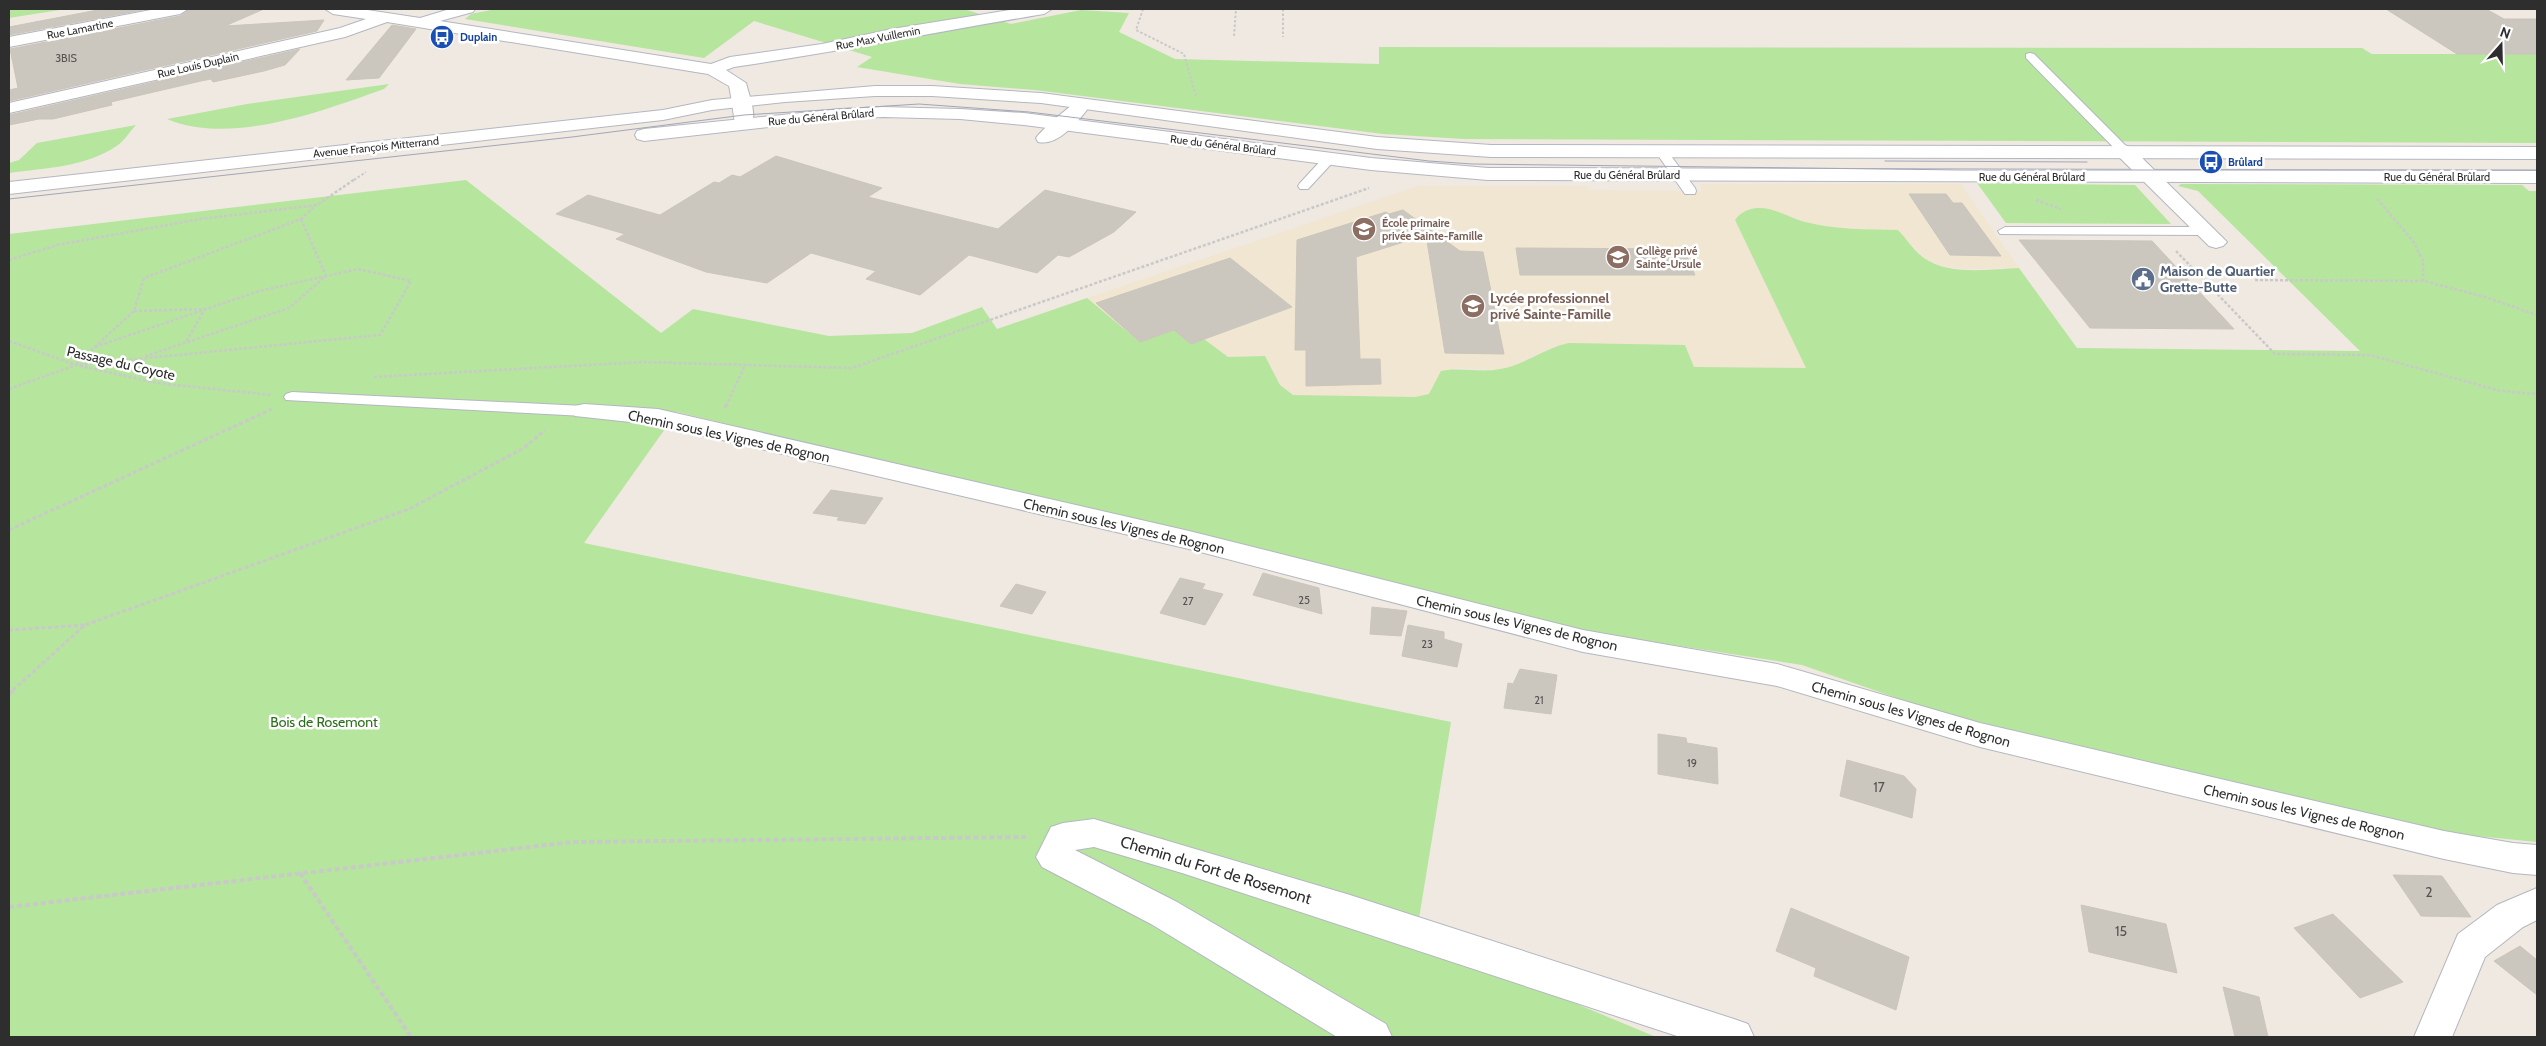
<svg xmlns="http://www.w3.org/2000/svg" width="2546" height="1046" viewBox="0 0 2546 1046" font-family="Cabin,sans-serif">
	<rect width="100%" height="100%" fill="#efe9e1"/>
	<!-- education -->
	<path fill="#f0e6d1" d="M1700,184H1961L2019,268L1965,269L1940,266L1924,258L1898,230L1841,229L1805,222L1777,212L1735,220L1807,368L1693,367L1555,346L1514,366L1498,370L1455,368L1435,385L1429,394L1415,397L1293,395L1280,385L1265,356L1228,357L1204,339L1191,344L1174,331L1140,342L1087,298L1418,186H1587L1589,190L1702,191Z"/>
	<!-- green -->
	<g fill="#b6e59e">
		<path d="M9,9H66L9,18Z"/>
		<path d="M496,9H964L1011,24L1081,10L1129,13L1119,32L1175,59L1379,64V47L2362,48L2372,54H2537V143L1464,139L1383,134L1035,90L960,84L857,67L872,57L754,21L704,58L465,19L471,14Z"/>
		<path d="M389,84L384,89C322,111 231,146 167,119L247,104Z"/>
		<path d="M136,125C130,131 125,140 118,145C87,167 45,168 9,173V163L19,160L37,143Z"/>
		<path d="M466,180L661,333L693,309L829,336L912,333L982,307L997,329L1087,298L1140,342L1174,330L1191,344L1204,339L1228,357L1265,356L1280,385L1293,395L1415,397L1429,394L1441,371C1461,367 1481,373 1500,369C1525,365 1544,348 1569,343L1685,345L1694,367L1806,368L1735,220C1740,213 1747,209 1757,208C1774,207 1790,218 1805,222C1836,230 1867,229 1898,230C1906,238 1914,251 1924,258C1949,276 1991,269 2019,268L2077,348L2360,351L2198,191L2178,186L2181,184L2522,185L2529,191H2537V842L2436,832L1937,712L1802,665L1589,632L677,412L584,543L1451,722L1416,937L1656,1037H9V234Z"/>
		<path d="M1977,183L2135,185L2171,224L2006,223Z"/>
	</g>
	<!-- building -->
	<g fill="#cbc7bf" stroke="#cbc5ba">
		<path d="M103,9H147L9,35V27Z"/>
		<path d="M190,9H264L225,26L324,20L317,31L9,101V90L18,88L10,49L180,16Z"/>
		<path d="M2386,9H2486L2504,19H2537V54H2457Z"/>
		<path d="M392,25L416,29L379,78L346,80Z"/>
		<path d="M300,49L285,65L264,71L213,82L211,79L201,81L111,102L112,105L53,119H39L9,125V115Z"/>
		<path d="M776,156L882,188L868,197L998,229L1045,190L1136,212L1114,232L1069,257L1058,255L1037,273L969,255L920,295L866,279L876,271L811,253L767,283L706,272L616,239L625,234L556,214L588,195L660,215L714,182L719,183L732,175L740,177Z"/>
		<path d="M1909,194H1946L1953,203H1962L2001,256L1950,255Z"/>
		<path d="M1403,210L1460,251L1483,252L1504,354L1445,353L1426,235L1356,257L1360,359H1380L1381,384L1306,386V350H1295L1297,240L1386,212L1389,214Z"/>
		<path d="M2019,240L2152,241L2234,329L2090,328Z"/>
		<path d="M1516,248L1684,249L1695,275H1520Z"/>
		<path d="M1230,258L1292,307L1191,344L1174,330L1140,342L1096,303Z"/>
		<path d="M831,490L883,498L865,524L837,520L839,517L813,513Z"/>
		<path d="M1263,573L1319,588L1322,614L1253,595Z"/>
		<path d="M1180,578L1205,584L1202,589L1223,594L1205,625L1160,613Z"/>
		<path d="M1016,584L1046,592L1032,614L1000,606Z"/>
		<path d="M1372,607L1407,611L1401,636L1370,634Z"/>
		<path d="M1408,625L1444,632V639L1462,644L1457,667L1402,656Z"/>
		<path d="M1520,669L1557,675L1551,714L1504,708L1508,683L1513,684Z"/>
		<path d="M1658,734L1686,738L1687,743L1717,748L1718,784L1658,774Z"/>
		<path d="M1847,760L1904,776L1916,789L1912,818L1840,796Z"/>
		<path d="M2393,875L2442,876L2471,917L2421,916Z"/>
		<path d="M2081,905L2166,924L2177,973L2089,952Z"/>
		<path d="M1791,908L1909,957L1896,1010L1814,976L1816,968L1776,951Z"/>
		<path d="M2333,914L2403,982L2360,998L2294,928Z"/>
		<path d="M2520,946L2537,960V995L2494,961Z"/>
		<path d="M2223,987L2259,997L2268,1037H2235Z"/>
	</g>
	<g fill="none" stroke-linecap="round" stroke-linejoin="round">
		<!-- service casing -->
		<g stroke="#b4b7c1" stroke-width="2">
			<g id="service">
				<path d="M2030,53L2034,54L2128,148L2130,151L2128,154H2120L2026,58V54Z"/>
				<path d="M1661,147L1665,148L1695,188L1696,191L1695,194H1685L1655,151Z"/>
				<path d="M1329,155L1335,159L1333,162L1308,189H1300L1298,186L1300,183L1325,156Z"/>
				<path d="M2005,227H2205L2212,231L2205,235L2000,234L1998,231Z"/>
				<path d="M292,392L584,406L592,411L584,416L286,400L284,397L286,394Z"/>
			</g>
		</g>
		<!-- minor casing -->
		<g stroke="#b4b7c1" stroke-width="2">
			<g id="minor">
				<path d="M156,9H188L180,14L9,47V37Z"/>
				<path d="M325,9H361L420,18L450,9H475L473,12L440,21L711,64L730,57L822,44L892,29L1016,9H1052L1044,14C941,31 838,52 734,67L726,70L746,83C749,96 758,115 750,128H736C735,126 731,93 729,86L708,74L387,22L345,37L9,113V103L340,28L366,19L333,14Z"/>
				<path d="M1082,99L1088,100L1091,104C1081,119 1058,147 1038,142L1036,138C1040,131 1076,100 1082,99Z"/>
				<path d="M2124,145L2131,147L2223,238L2227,242L2223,246L2216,248L2209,246L2117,155L2114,151L2117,147Z"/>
				<path d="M584,404L658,409L1189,531L1583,630L1777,664L1980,723L2444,831L2513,843L2537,845V875L2513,873L2444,859L1980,747L1777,686L1583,652L1189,549L658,425L575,416L572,411L575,406Z"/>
				<path d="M1094,819L1350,895L1734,1019L1748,1024L1754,1037H1680L1182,873L1094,847L1075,850L1177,902L1386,1024L1392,1037H1337L1151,924L1042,867L1036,857L1051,827L1063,823Z"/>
				<path d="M2537,888V920L2523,927L2485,957L2452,1037H2414L2458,934L2497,905Z"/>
			</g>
		</g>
		<!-- secondary casing -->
		<g stroke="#b4b7c1" stroke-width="2">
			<g id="secondary">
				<path d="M875,86H932L1041,93L1377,137L1491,145L2537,147V159L1491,157L1377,149L1041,103L932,96H875L785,102L712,110L663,120L9,194V182L663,110L712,100Z"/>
				<path d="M883,107L960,109L1024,113L1371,158L1488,168L2537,171V183L1488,180L1371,170L1024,125L960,119L883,117L840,119L644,141L637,139L635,135L637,131L644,129L840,109Z"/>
			</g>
		</g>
		<!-- path-far3 -->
		<g stroke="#c9c9c9" stroke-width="2" stroke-dasharray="2.5 2" stroke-linecap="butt">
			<path d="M1143,9L1136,30L1184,54L1196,96"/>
			<path d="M1283,9V37"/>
			<path d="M1234,36L1236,9"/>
			<path d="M354,180L366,172"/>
		</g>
		<!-- path-far2 -->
		<g stroke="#c9c9c9" stroke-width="2.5" stroke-dasharray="3 2" stroke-linecap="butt">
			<path d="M2377,199L2413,241L2423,261V281L2485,297L2537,315"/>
			<path d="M2036,200L2061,209"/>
			<path d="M2176,251L2275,354L2370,355L2501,391L2537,394"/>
			<path d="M9,260L57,245L201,219L317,205L355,179"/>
			<path d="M2255,280L2423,281"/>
			<path d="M134,311L205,309L186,342"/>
			<path d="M9,341L76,365L157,383L271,395"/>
			<path d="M95,347L259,291L326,276L289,308L146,356"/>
			<path d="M76,364L134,311L144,278L301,219L316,205"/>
			<path d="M374,377L642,362L852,368L1369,188"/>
			<path d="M9,389L76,365L380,335L411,281L358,269L326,276L301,219"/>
			<path d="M726,406L745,365"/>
		</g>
		<!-- path-far1 -->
		<g stroke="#c9c9c9" stroke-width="3" stroke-dasharray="4 2.5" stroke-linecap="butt">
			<path d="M725,408L726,405"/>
			<path d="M9,530L272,409"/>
			<path d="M9,630L85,625"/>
			<path d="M13,690L85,625L409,509L524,448L545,430"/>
		</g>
		<!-- path -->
		<g stroke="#c9c9c9" stroke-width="4" stroke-dasharray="5 3" stroke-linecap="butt">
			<path d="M9,694L15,689"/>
			<path d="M300,873L411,1037"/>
			<path d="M9,907L573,842L1027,837"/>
		</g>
		<!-- service -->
		<use href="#service" fill="#fff" fill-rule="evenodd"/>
		<!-- minor -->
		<use href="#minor" fill="#fff" fill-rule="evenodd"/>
		<!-- secondary -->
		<use href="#secondary" fill="#fff" fill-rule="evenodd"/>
		<!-- tram -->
		<g stroke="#a3a6b8" stroke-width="1">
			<path d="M1885,161L2087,162"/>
			<path d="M9,199L572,137L744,115L919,104L1029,112L1429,161L1472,164L1963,170H2537"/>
		</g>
	</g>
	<!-- icons -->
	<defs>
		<g id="bus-disc" transform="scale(1.25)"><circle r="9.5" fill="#1a4fb4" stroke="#fff"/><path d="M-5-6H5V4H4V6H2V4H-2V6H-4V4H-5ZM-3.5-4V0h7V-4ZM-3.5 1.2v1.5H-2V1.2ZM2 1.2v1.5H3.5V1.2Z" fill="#fff"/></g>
		<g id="school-disc" transform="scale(1.25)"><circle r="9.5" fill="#8d6e63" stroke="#fff"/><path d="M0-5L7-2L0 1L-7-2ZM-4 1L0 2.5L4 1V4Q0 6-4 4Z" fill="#fff"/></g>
		<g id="civic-disc" transform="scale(1.25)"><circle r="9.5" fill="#5c6f8a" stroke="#fff"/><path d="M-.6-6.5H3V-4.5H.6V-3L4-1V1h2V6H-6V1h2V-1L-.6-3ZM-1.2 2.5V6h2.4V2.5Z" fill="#fff"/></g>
	</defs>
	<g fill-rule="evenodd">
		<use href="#bus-disc" x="442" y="37"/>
		<use href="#bus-disc" x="2211" y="162"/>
		<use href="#school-disc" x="1364" y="229"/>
		<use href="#school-disc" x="1618" y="257"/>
		<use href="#civic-disc" x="2143" y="279"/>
		<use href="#school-disc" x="1473" y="306"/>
	</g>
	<g text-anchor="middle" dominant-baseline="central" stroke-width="5" stroke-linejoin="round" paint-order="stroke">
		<!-- far-street labels -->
		<g font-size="11" fill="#2e2e2e" stroke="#fff">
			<text transform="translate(80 29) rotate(-11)">Rue Lamartine</text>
			<text transform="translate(878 38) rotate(-11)">Rue Max Vuillemin</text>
			<text transform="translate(198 65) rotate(-13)">Rue Louis Duplain</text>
			<text transform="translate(821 117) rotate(-5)">Rue du Général Brûlard</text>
			<text transform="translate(1223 145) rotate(7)">Rue du Général Brûlard</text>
			<text transform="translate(376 147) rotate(-6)">Avenue François Mitterrand</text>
			<text x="1627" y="175">Rue du Général Brûlard</text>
			<text x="2032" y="177">Rue du Général Brûlard</text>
			<text x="2437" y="177">Rue du Général Brûlard</text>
		</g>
		<!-- far-transit labels -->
		<g font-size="11" font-weight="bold" fill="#164399" stroke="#fff" text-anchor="start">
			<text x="460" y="37">Duplain</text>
			<text x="2228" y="162">Brûlard</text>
		</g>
		<!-- number labels -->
		<g font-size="11" fill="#555452">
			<text x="66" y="58">3BIS</text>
			<text x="1304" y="600">25</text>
			<text x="1188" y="601">27</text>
			<text x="1427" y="644">23</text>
			<text x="1539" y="700">21</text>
			<text x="1692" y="763">19</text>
		</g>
		<!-- far-education labels -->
		<g font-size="11" font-weight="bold" fill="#785e54" stroke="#fff" text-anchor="start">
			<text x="1382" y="223">École primaire<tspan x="1382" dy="13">privée Sainte-Famille</tspan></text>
			<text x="1636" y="251">Collège privé<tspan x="1636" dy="13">Sainte-Ursule</tspan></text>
		</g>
		<!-- service labels -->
		<g font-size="14" font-weight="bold" fill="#4e5e75" stroke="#fff" text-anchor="start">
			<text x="2160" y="271">Maison de Quartier<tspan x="2160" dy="16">Grette-Butte</tspan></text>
		</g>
		<!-- education labels -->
		<g font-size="14" font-weight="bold" fill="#785e54" stroke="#fff" text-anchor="start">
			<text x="1490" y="298">Lycée professionnel<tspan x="1490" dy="16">privé Sainte-Famille</tspan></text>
		</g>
		<!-- street labels -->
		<g font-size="14" fill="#2e2e2e" stroke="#fff">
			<text transform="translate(121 363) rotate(13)">Passage du Coyote</text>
			<text transform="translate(729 436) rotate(12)">Chemin sous les Vignes de Rognon</text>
			<text transform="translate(1124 526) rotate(13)">Chemin sous les Vignes de Rognon</text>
			<text transform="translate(1517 623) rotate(13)">Chemin sous les Vignes de Rognon</text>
			<text transform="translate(1911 714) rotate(16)">Chemin sous les Vignes de Rognon</text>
			<text transform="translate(2304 812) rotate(13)">Chemin sous les Vignes de Rognon</text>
		</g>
		<!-- park labels -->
		<g font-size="14" fill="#2c6e1b" stroke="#fff">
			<text x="324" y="722">Bois de Rosemont</text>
		</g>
		<!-- near-number labels -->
		<g font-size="14" fill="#555452">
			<text x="1879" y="787">17</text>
			<text x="2429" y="892">2</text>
			<text x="2121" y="931">15</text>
		</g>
		<!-- near-street labels -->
		<g font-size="16" fill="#2e2e2e" stroke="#fff">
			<text transform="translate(1216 870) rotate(17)">Chemin du Fort de Rosemont</text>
		</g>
	</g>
	<!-- border -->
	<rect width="2546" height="1046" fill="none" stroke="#2e2e2e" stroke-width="20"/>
	<!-- north arrow -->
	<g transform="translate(2501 45) rotate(20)" stroke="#ffffff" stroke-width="4" paint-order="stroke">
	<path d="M0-4L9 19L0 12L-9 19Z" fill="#2e2e2e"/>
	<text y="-8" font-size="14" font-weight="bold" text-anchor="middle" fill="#2e2e2e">N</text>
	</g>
</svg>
